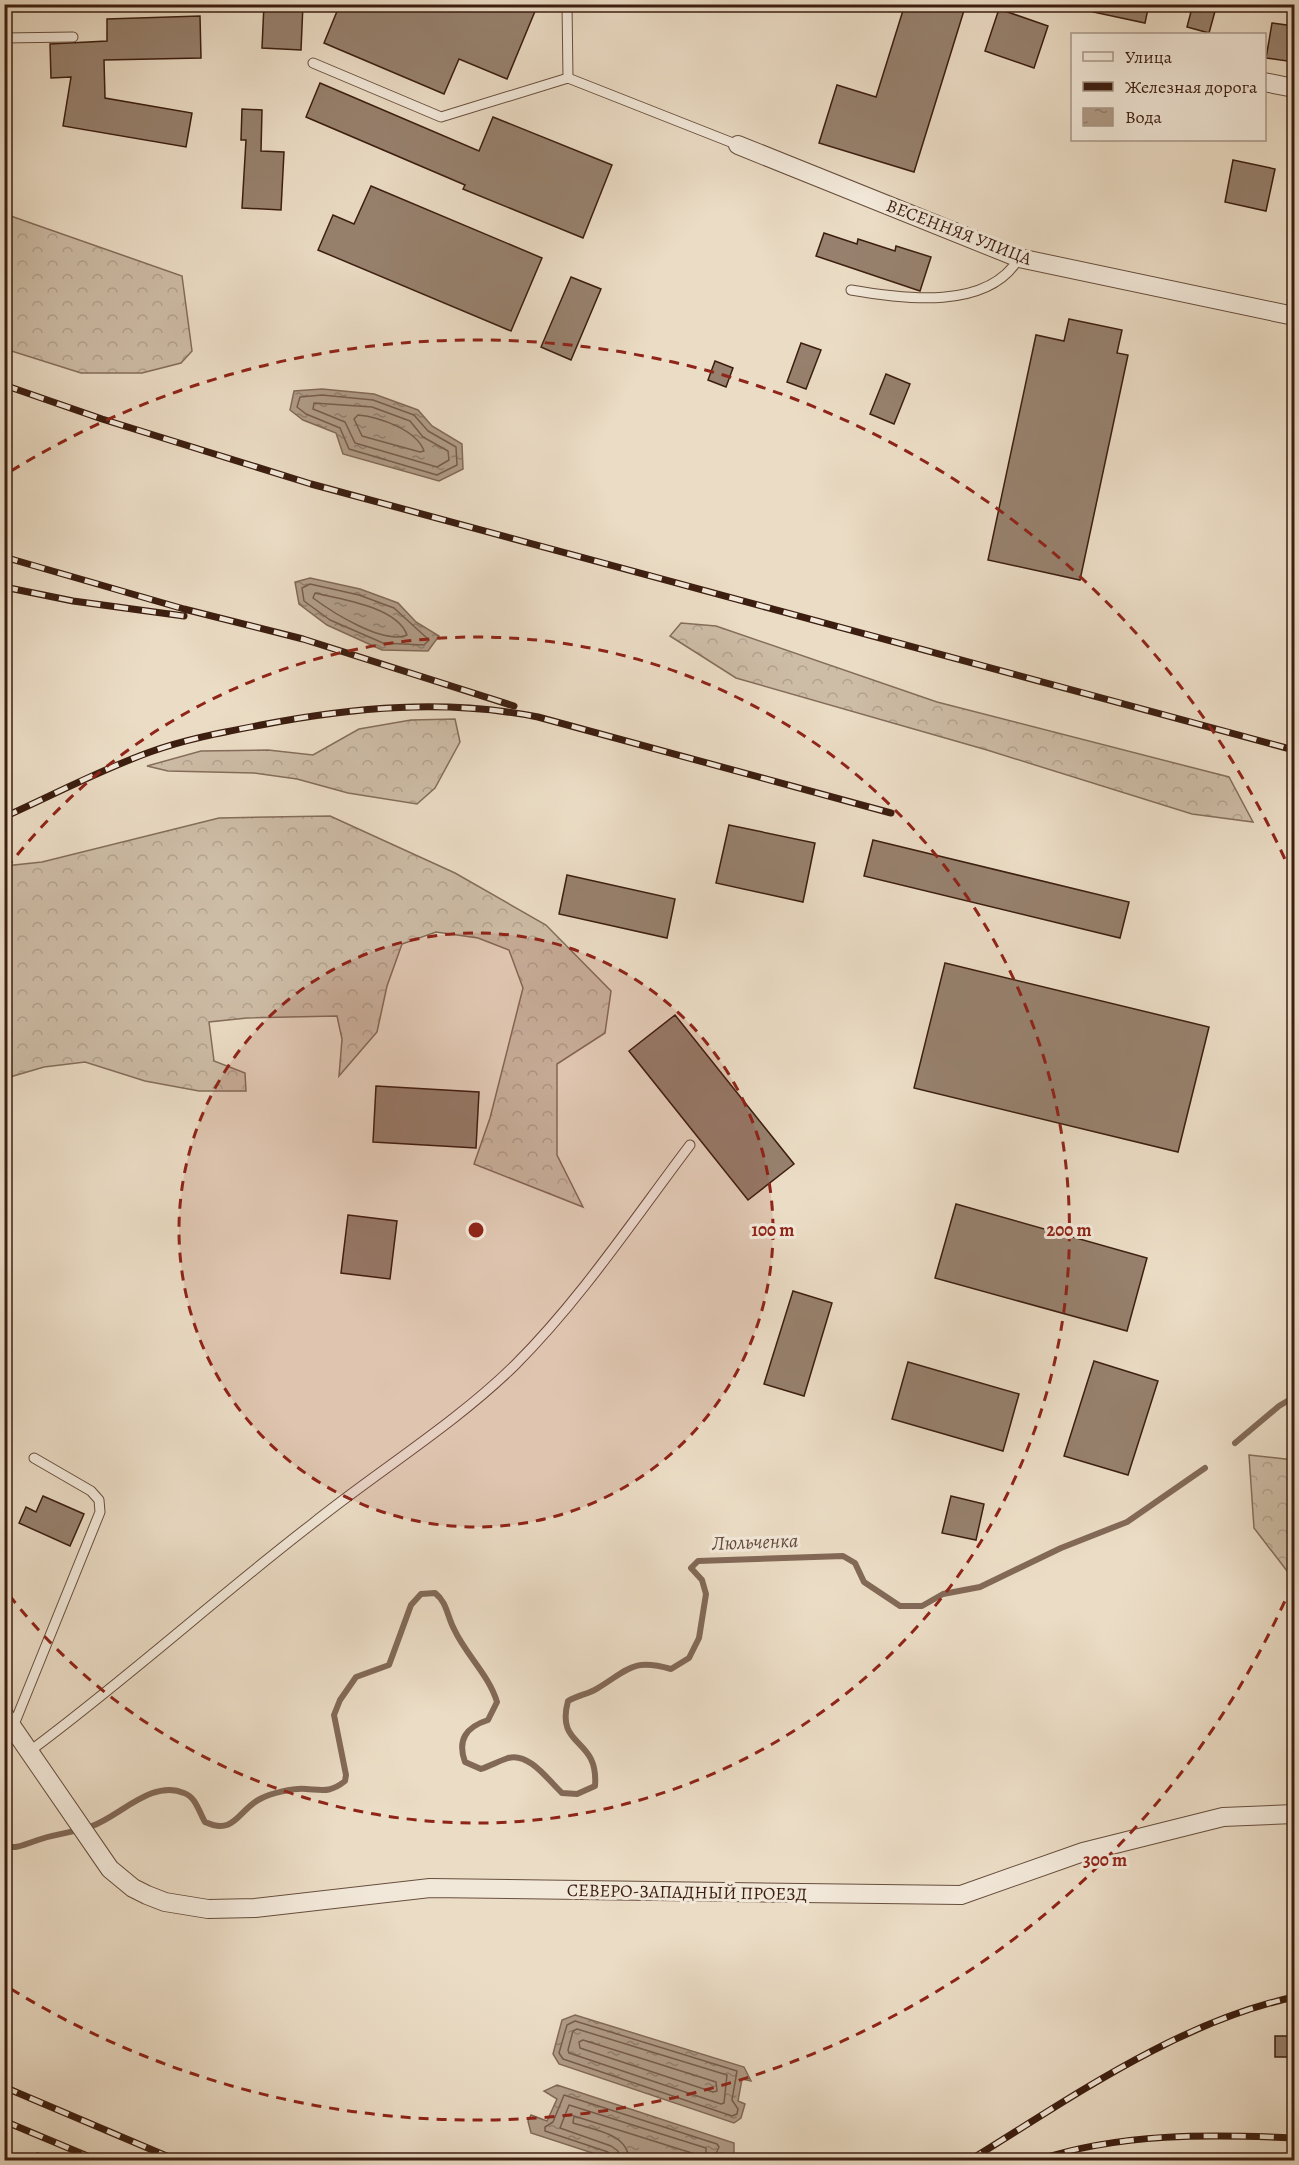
<svg xmlns="http://www.w3.org/2000/svg" width="1299" height="2165" viewBox="0 0 1299 2165" font-family="Alegreya,serif">
	<defs>
		<pattern id="forest-crowns" width="20" height="18" patternUnits="userSpaceOnUse" patternTransform="scale(1.5)"><rect width="20" height="18" fill="#cdbca6"/><path d="M2 6a3 3 0 1 1 6 0M12 15a3 3 0 1 1 6 0" fill="none" stroke="#b1a18e"/></pattern>
		<pattern id="water-ripples" width="26" height="14" patternUnits="userSpaceOnUse" patternTransform="scale(1.5)"><rect width="26" height="14" fill="#b09b87"/><path d="M2 4q2-2 4 0t4 0M15 11q2-2 4 0t4 0" fill="none" stroke="#907e6d"/></pattern>
	</defs>
	<rect width="100%" height="100%" fill="#ebdcc5"/>
	<filter id="stains"><feTurbulence type="fractalNoise" baseFrequency=".00333" numOctaves="4"/><feColorMatrix values="0 0 0 0 .2 0 0 0 0 .09 0 0 0 0 .02 0 0 0 .5 -.17"/></filter>
	<radialGradient id="worn" r=".72"><stop offset=".6" stop-color="#630" stop-opacity="0"/><stop offset="1" stop-color="#630" stop-opacity=".3"/></radialGradient>
	<!-- forest -->
	<g fill="url(#forest-crowns)" stroke="#846d5b" stroke-width="1.5">
		<path d="M5,214L182,276L192,351L181,363L142,373H81L5,349Z"/>
		<path d="M681,623L716,626L937,702L1229,777L1253,822L1192,814L987,750L736,678L670,636Z"/>
		<path d="M455,719L460,742L435,788L417,804L348,793L297,779L254,773L168,771L147,766L201,751L268,750L313,755L359,729L411,720Z"/>
		<path d="M330,816L455,873L546,925L611,991L605,1033L557,1064V1155L583,1207L474,1164L490,1118L523,988L509,950L478,938L436,932L402,944L387,986L377,1032L339,1076L342,1039L337,1016L247,1018L209,1022L214,1061L245,1073L246,1091H199L145,1081L85,1062L44,1067L10,1077L5,1083V866L42,862L219,818Z"/>
		<path d="M1249,1455L1294,1460V1580L1254,1528Z"/>
	</g>
	<!-- water -->
	<g fill="url(#water-ripples)" stroke="#826957" stroke-width="1.5">
		<path d="M322,389L374,394L418,410L432,426L462,444L463,469L439,481L343,454L336,433L303,420L290,410L294,391Z"/>
		<path d="M310,578L360,589L398,603L416,622L439,636L428,651L382,650L327,625L299,604L295,582Z"/>
		<path d="M575,2015L744,2067L751,2081L742,2079L738,2101L745,2104L741,2118L734,2123L559,2064L553,2054L562,2020Z"/>
		<path d="M557,2085L734,2143V2156L721,2153L719,2160H614L531,2133L528,2121L531,2115L547,2121L557,2099L544,2091Z"/>
	</g>
	<g fill="none" stroke-linecap="round" stroke-linejoin="round">
		<!-- shore -->
		<g stroke="#765c4c" stroke-width="1.5">
			<path d="M322,395L373,400L414,415L428,431L456,447L457,465L437,475L349,449L340,428L306,414L297,407L300,397Z"/>
			<path d="M314,403L372,407L410,421L423,437L448,451L449,460L437,467L355,443L345,422L313,409Z"/>
			<path d="M358,415C379,417 417,430 424,451L420,452L362,436L354,419Z"/>
			<path d="M310,584L359,595L394,608L429,640L424,645L383,643L330,620L304,601L302,588Z"/>
			<path d="M315,593C341,599 397,607 407,635C383,645 332,612 313,598Z"/>
			<path d="M575,2021L737,2071L732,2100L738,2109L737,2114L732,2116L563,2059L559,2053L567,2025Z"/>
			<path d="M577,2029L727,2075L724,2103L721,2104L569,2053L568,2050L573,2031Z"/>
			<path d="M583,2040L716,2082L717,2091L713,2092L580,2048L579,2042Z"/>
			<path d="M612,2160L608,2152L545,2131V2127L553,2122L564,2095L717,2144L719,2147L713,2160"/>
			<path d="M620,2160L618,2151L611,2146L560,2128L569,2105L706,2148V2160"/>
			<path d="M629,2160C628,2133 594,2130 573,2123L574,2116L695,2154L697,2160"/>
		</g>
		<!-- stream -->
		<g stroke="#826957" stroke-width="6">
			<path d="M1235,1443L1279,1406L1294,1397"/>
			<path d="M4,1846C18,1849 22,1845 35,1841C53,1834 73,1833 92,1826C120,1816 152,1779 184,1793C196,1797 199,1812 205,1822C235,1836 238,1810 260,1799C271,1793 293,1788 306,1789C323,1790 330,1793 345,1781L346,1775L334,1715L340,1700L356,1677L389,1665L411,1605L421,1594L435,1593C447,1602 447,1616 454,1629C466,1655 489,1675 497,1702L488,1720C466,1727 457,1740 465,1762L481,1769C490,1766 499,1761 508,1758C529,1752 548,1780 562,1793L577,1794L595,1786C599,1736 555,1749 568,1701C578,1695 589,1694 598,1688C629,1669 633,1658 671,1669L689,1658L699,1638L706,1594L702,1580L691,1568L698,1561L843,1556L855,1563L864,1582L900,1606H922L943,1594L980,1587L1061,1548L1127,1522L1205,1468"/>
		</g>
	</g>
	<!-- building -->
	<g fill="#97816e" stroke="#3c1e10" stroke-width="1.5">
		<path d="M264,4H303L301,50L262,48Z"/>
		<path d="M340,4H538L507,79L459,59L444,94L324,43Z"/>
		<path d="M905,4H966L914,172L819,143L837,85L876,97Z"/>
		<path d="M1094,4H1149L1145,23L1093,12Z"/>
		<path d="M1193,4H1217L1209,33L1187,27Z"/>
		<path d="M999,9L1048,26L1034,68L985,51Z"/>
		<path d="M200,16L201,58L104,60L105,98L192,113L186,147L63,126L71,77L51,78L50,44L107,41V19Z"/>
		<path d="M1272,23L1294,26V62L1266,58Z"/>
		<path d="M320,83L479,151L493,117L612,165L583,238L463,189L465,185L306,117Z"/>
		<path d="M242,109L262,110L261,151L284,152L281,210L242,208L246,140H241Z"/>
		<path d="M1233,160L1275,169L1266,211L1225,202Z"/>
		<path d="M371,186L542,258L511,331L318,250L333,215L354,224Z"/>
		<path d="M824,233L857,244L858,239L895,251L896,246L931,257L920,291L816,256Z"/>
		<path d="M571,277L601,289L571,360L541,347Z"/>
		<path d="M1069,319L1122,330L1117,353L1128,355L1080,580L988,560L1036,335L1064,341Z"/>
		<path d="M801,343L821,350L806,389L787,382Z"/>
		<path d="M715,361L733,368L726,387L708,380Z"/>
		<path d="M886,374L910,384L894,424L870,414Z"/>
		<path d="M729,825L815,843L803,902L716,883Z"/>
		<path d="M873,840L1129,902L1120,938L864,876Z"/>
		<path d="M567,875L675,899L667,938L559,914Z"/>
		<path d="M945,963L1209,1027L1178,1152L914,1088Z"/>
		<path d="M675,1015L794,1164L748,1200L629,1051Z"/>
		<path d="M376,1086L479,1092L476,1148L373,1142Z"/>
		<path d="M956,1204L1147,1258L1127,1331L935,1278Z"/>
		<path d="M348,1215L397,1221L390,1279L341,1273Z"/>
		<path d="M793,1291L832,1303L804,1396L764,1384Z"/>
		<path d="M1094,1361L1158,1381L1128,1475L1064,1456Z"/>
		<path d="M908,1362L1019,1394L1003,1451L892,1419Z"/>
		<path d="M43,1496L84,1514L70,1546L19,1523L26,1507L36,1512Z"/>
		<path d="M951,1496L984,1504L976,1540L942,1533Z"/>
		<rect x="1275" y="2036" width="19" height="21"/>
	</g>
	<g fill="none" stroke-linecap="round" stroke-linejoin="round">
		<!-- service casing -->
		<g stroke="#684e3d" stroke-width="11">
			<g id="service">
				<path d="M567,4L568,78"/>
				<path d="M4,38L73,37"/>
				<path d="M313,63L441,117L568,78L738,145"/>
				<path d="M851,290C903,299 988,311 1019,258"/>
				<path d="M13,1727L100,1512L99,1500L91,1491L34,1458"/>
				<path d="M30,1751C127,1679 216,1598 312,1524C378,1471 455,1424 515,1365C581,1299 634,1219 690,1145"/>
			</g>
		</g>
		<!-- minor casing -->
		<g stroke="#684e3d" stroke-width="20">
			<g id="minor">
				<path d="M1264,82L1294,88"/>
				<path d="M738,145L1019,258L1294,316"/>
				<path d="M4,1715L110,1869L133,1888L147,1895L165,1902L208,1909L255,1908L430,1888L961,1895L1083,1852L1223,1817L1294,1814"/>
			</g>
		</g>
		<!-- service -->
		<use href="#service" stroke="#f2e8d9" stroke-width="9"/>
		<!-- minor -->
		<use href="#minor" stroke="#f2e8d9" stroke-width="18"/>
		<!-- rail casing -->
		<g stroke="#3c1e10" stroke-width="7">
			<g id="rail">
				<path d="M4,385L102,419L311,484L1294,750"/>
				<path d="M4,557L184,609L303,639L514,706"/>
				<path d="M4,587L73,601L184,616"/>
				<path d="M4,817C53,795 100,770 150,752C186,739 224,732 261,725C354,707 445,699 538,717L891,813"/>
				<path d="M4,2087L176,2160"/>
				<path d="M4,2121L97,2160"/>
				<path d="M38,2156L47,2160"/>
				<path d="M970,2160C1071,2098 1176,2023 1294,1997"/>
				<path d="M1038,2160C1119,2133 1210,2134 1294,2138"/>
			</g>
		</g>
		<!-- rail -->
		<use href="#rail" stroke="#f2e8d9" stroke-width="4.5" stroke-dasharray="14" stroke-linecap="butt"/>
	</g>
	<!-- distance rings -->
	<circle cx="476" cy="1230" r="297" fill="#8f2418" fill-opacity=".12"/>
	<g fill="none" stroke="#8f2418" stroke-width="3" stroke-dasharray="10 8">
		<circle cx="476" cy="1230" r="297"/>
		<path d="M6 869A593 593 0 1 1 6 1591"/>
		<path d="M1292 1585A890 890 0 0 1 11 1989M11 471A890 890 0 0 1 1292 875"/>
	</g>
	<g text-anchor="middle" dominant-baseline="central" stroke-width="6" stroke-linejoin="round" paint-order="stroke">
		<!-- street labels -->
		<g font-size="18" fill="#3c1e10" stroke="#f2e8d9">
			<text transform="translate(959 232) rotate(21)">ВЕСЕННЯЯ УЛИЦА</text>
			<text transform="translate(687 1892) rotate(1)">СЕВЕРО-ЗАПАДНЫЙ ПРОЕЗД</text>
		</g>
		<!-- water labels -->
		<g font-size="20" font-style="italic" fill="#654a3a" stroke="#f2e8d9">
			<text transform="translate(755 1542) rotate(-2)">Люльченка</text>
		</g>
	</g>
	<circle cx="476" cy="1230" r="9" fill="#8f2418" stroke="#f2e8d9" stroke-width="3"/>
	<g font-size="18" text-anchor="middle" font-weight="bold" fill="#8f2418" stroke="#f2e8d9" stroke-width="6" stroke-linejoin="round" paint-order="stroke">
		<text x="773" y="1236">100 m</text>
		<text x="1069" y="1236">200 m</text>
		<text x="1105" y="1866">300 m</text>
	</g>
	<!-- margin -->
	<rect width="1299" height="2165" fill="none" stroke="#ebdcc5" stroke-width="24"/>
	<rect x="6" y="6" width="1287" height="2153" fill="none" stroke="#3c1e10" stroke-width="3"/>
	<rect x="12" y="12" width="1275" height="2141" fill="none" stroke="#3c1e10" stroke-width="1.5"/>
	<!-- legend -->
	<rect x="1071" y="33" width="195" height="108" fill="#f2e8d9" stroke="#a99789" stroke-width="1.5"/>
	<rect x="1083" y="52" width="30" height="9" fill="#f2e8d9" stroke="#a99789" stroke-width="1.5"/>
	<text x="1125" y="63" font-size="18" fill="#3c1e10">Улица</text>
	<rect x="1083" y="82" width="30" height="9" fill="#3c1e10" stroke="#a99789" stroke-width="1.5"/>
	<text x="1125" y="93" font-size="18" fill="#3c1e10">Железная дорога</text>
	<rect x="1083" y="108" width="30" height="18" fill="url(#water-ripples)" stroke="#a99789" stroke-width="1.5"/>
	<text x="1125" y="123" font-size="18" fill="#3c1e10">Вода</text>
	<rect width="100%" height="100%" filter="url(#stains)"/>
	<rect width="100%" height="100%" fill="url(#worn)"/>
</svg>
